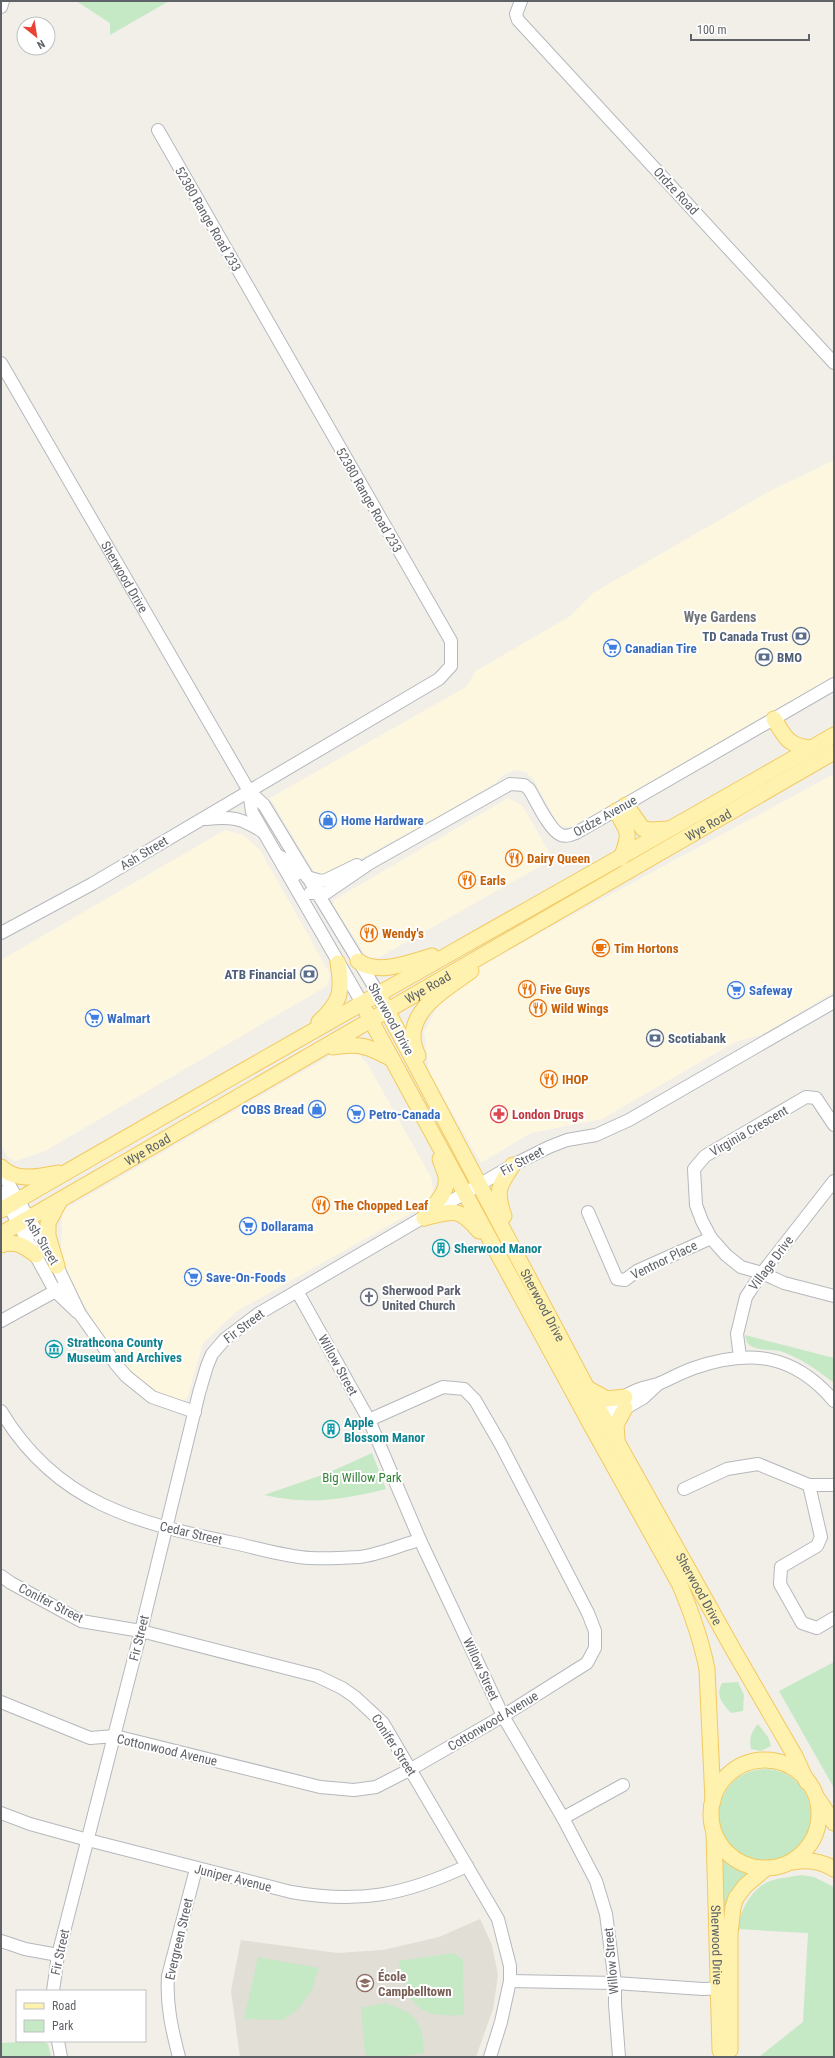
<svg xmlns="http://www.w3.org/2000/svg" width="835" height="2058" viewBox="0 0 835 2058" font-family="'Roboto Condensed',sans-serif">
	<rect width="100%" height="100%" fill="#f1efe8"/>
	<!-- commercial -->
	<g fill="#fef7e0">
		<path d="M834,460V676L570,828L559,825L533,779L526,772L515,770L503,775L497,782L423,825L322,879L317,877L270,798L466,687L476,671L570,616L593,593L768,492Z"/>
		<path d="M834,774V992L763,1034L733,1043L602,1119L531,1133L481,1163L429,1072L424,1032L442,997L476,969L536,935Z"/>
		<path d="M508,798L522,805L553,859L378,958L366,956L333,905L334,900Z"/>
		<path d="M225,830L243,835L260,850L330,974L327,986L45,1151L16,1161L9,1159L1,1145V960Z"/>
		<path d="M356,1051L368,1065L432,1179L433,1192L427,1204L237,1311L203,1343L187,1398L180,1402L160,1395L140,1383L112,1353L61,1264L62,1211L337,1052Z"/>
	</g>
	<!-- education -->
	<path fill="#e1ded6" d="M480,1919L492,1945L498,1975L493,2009L476,2057H240L231,1991L241,1940L337,1953L383,1950L439,1937Z"/>
	<!-- green -->
	<g fill="#c5e8c5">
		<path d="M76,1H169L110,35V23Z"/>
		<path d="M745,1335L834,1358V1383C817,1370 801,1358 780,1351C772,1349 761,1351 753,1347C747,1345 746,1340 745,1335Z"/>
		<path d="M372,1453L386,1489C341,1500 310,1505 264,1495L328,1473Z"/>
		<path d="M834,1662V1788L779,1691Z"/>
		<path d="M738,1682L744,1695L743,1711L731,1713C723,1704 715,1696 722,1683Z"/>
		<path d="M758,1724L768,1737L771,1746L761,1751L751,1749C749,1739 751,1732 758,1724Z"/>
		<circle cx="765" cy="1815" r="46"/>
		<path d="M721,1855L736,1867L749,1873L726,1918H721Z"/>
		<path d="M801,1875L814,1877L834,1887V2057H759L803,2022L808,1933L737,1929C740,1911 752,1888 770,1881C779,1878 791,1877 801,1875Z"/>
		<path d="M454,1953L463,1960L464,2015C416,2018 410,2006 398,1961Z"/>
		<path d="M258,1957L319,1968L312,1990L299,2008L283,2020L244,2019Z"/>
		<path d="M385,2003C416,2013 423,2022 424,2053L402,2057H368L365,2054L361,2008Z"/>
		<path d="M40,2041L48,2044L51,2057H1V2043Z"/>
	</g>
	<g fill="none" stroke-linecap="round" stroke-linejoin="round">
		<!-- minor casing -->
		<g stroke="#b5b8bc" stroke-width="14">
			<g id="minor">
				<path d="M521,1L516,14L518,20L834,363"/>
				<path d="M1,7L3,1"/>
				<path id="s1" d="M1,363L249,791L264,805L378,993"/>
				<path d="M249,791L252,812L362,1003"/>
				<path d="M206,819C231,816 242,818 263,832"/>
				<path d="M277,855L288,861L297,874"/>
				<path d="M307,877L321,881L326,880L357,865"/>
				<path d="M310,893H326L370,863L510,784L524,785L529,789C536,800 549,830 561,835C566,837 571,835 576,833L834,684"/>
				<path d="M1,933L92,884L439,679L451,666V641L158,130"/>
				<path d="M834,1125L816,1098L806,1097L705,1156L694,1169L696,1205L702,1221L711,1238L726,1255L741,1267L762,1273L784,1283L834,1296"/>
				<path d="M1,1171L57,1266L80,1314L115,1363L126,1376L152,1397L195,1412"/>
				<path d="M1,1192L55,1291L77,1312"/>
				<path d="M588,1212L617,1279L625,1280L637,1271L711,1238"/>
				<path d="M297,1291L369,1420L420,1540L503,1716L563,1818L596,1881L606,1914L615,1983V2004L619,2057"/>
				<path d="M1,1321L61,1288"/>
				<path d="M740,1357L737,1334L746,1297L762,1273L834,1181"/>
				<path d="M1,1411C56,1503 136,1523 234,1543C257,1548 287,1557 310,1558C326,1559 343,1558 359,1557C379,1555 400,1545 420,1540"/>
				<path d="M592,1415C607,1407 622,1396 637,1390C644,1387 651,1386 658,1384C670,1379 682,1372 694,1368C751,1348 795,1355 834,1401"/>
				<path d="M598,1424L643,1398L657,1385"/>
				<path d="M809,1485L821,1537L817,1546L781,1567L780,1584L802,1623L817,1628L834,1618"/>
				<path d="M684,1489L727,1469L758,1464L809,1485H834"/>
				<path d="M1,1576L11,1583L81,1621L141,1631L317,1676L342,1688L355,1697L383,1723L498,1919L510,1966V1981L501,2022L490,2057"/>
				<path d="M1,1702L90,1738L115,1736L320,1787L354,1790L376,1787L411,1769L503,1716L587,1663L595,1648V1631L588,1613L501,1445L475,1400L464,1389L443,1387L369,1420"/>
				<path d="M1,1813L30,1824L88,1840L291,1892C360,1904 404,1895 467,1866"/>
				<path d="M563,1818L623,1785"/>
				<path d="M1,1941L25,1949L58,1955"/>
				<path d="M510,1981L615,1983L703,1989L726,1988"/>
				<path d="M53,1991L58,1955L141,1631L199,1393L207,1366L212,1354L225,1339L258,1314L513,1165L549,1147L567,1140L596,1135L629,1120L834,1002"/>
				<path d="M58,2041L61,2057"/>
				<path d="M179,2057C172,2030 166,2005 168,1976L196,1869"/>
			</g>
		</g>
		<!-- major casing -->
		<g stroke="#f2c960" stroke-width="17">
			<g id="major">
				<path d="M774,719C785,737 788,746 811,748"/>
				<path d="M626,805L643,829L652,830L669,829"/>
				<path d="M616,811C629,833 631,833 621,858"/>
				<path d="M358,961C377,976 411,962 432,956"/>
				<path id="s2" d="M382,1001L587,1388L734,1651L795,1756L807,1782"/>
				<path d="M367,1013L592,1427L679,1583C691,1611 701,1639 707,1669L713,1801"/>
				<path d="M319,1022C341,1002 343,991 338,963"/>
				<path d="M333,1047C359,1042 370,1047 392,1059"/>
				<path d="M418,1056C416,1051 413,1045 413,1038C412,1007 449,987 471,971"/>
				<path d="M1,1167C16,1182 38,1177 58,1173"/>
				<path d="M1,1210C277,1049 557,895 834,735"/>
				<path d="M504,1216C495,1190 499,1186 513,1165"/>
				<path d="M424,1218C432,1207 449,1193 446,1177C445,1171 442,1165 440,1159"/>
				<path d="M424,1218C453,1211 458,1206 479,1231"/>
				<path id="s3" d="M1,1234L834,752"/>
				<path d="M1,1245C16,1240 24,1246 36,1255"/>
				<path d="M57,1266L48,1236V1223L60,1200"/>
				<path d="M587,1388L607,1399L625,1397"/>
				<path d="M617,1439L616,1425L625,1408"/>
				<circle cx="765" cy="1814" r="54"/>
				<path d="M818,1799L834,1823"/>
				<path id="s4" d="M714,1833L720,2050L723,2057"/>
				<path d="M794,1862C808,1859 821,1861 834,1869"/>
				<path d="M730,2050V1934L733,1907L736,1898L745,1886L765,1869"/>
			</g>
		</g>
		<!-- minor -->
		<use href="#minor" stroke="#fff" stroke-width="12"/>
		<!-- major -->
		<use href="#major" stroke="#fff2af" stroke-width="15"/>
	</g>
	<!-- icons -->
	<defs>
		<g id="bank-ring" transform="scale(0.9)"><circle r="9.5" fill="#fff" stroke="#5c6f8a" stroke-width="1.5"/><path d="M-6-4H6V4H-6ZM0-2.3a2.3 2.3 0 1 0 0 4.6a2.3 2.3 0 1 0 0-4.6Z" fill="#5c6f8a"/></g>
		<g id="supermarket-ring" transform="scale(0.9)"><circle r="9.5" fill="#fff" stroke="#3f7fe0" stroke-width="1.5"/><path d="M-6-5.5h2.5l.6 2H6L4.5 2H-2.5L-4.4-4H-6ZM-1.5 3.2a1.3 1.3 0 1 0 .1 0ZM3 3.2a1.3 1.3 0 1 0 .1 0Z" fill="#3f7fe0"/></g>
		<g id="shop-ring" transform="scale(0.9)"><circle r="9.5" fill="#fff" stroke="#3f7fe0" stroke-width="1.5"/><path d="M-5-2.5h2.3a2.7 3.5 0 0 1 5.4 0H5L5.5 6h-11ZM-1.5-2.5h3a1.5 2.3 0 0 0-3 0Z" fill="#3f7fe0"/></g>
		<g id="restaurant-ring" transform="scale(0.9)"><circle r="9.5" fill="#fff" stroke="#e8710a" stroke-width="1.5"/><path d="M-5-6h1v4h1v-4h1v4h1v-4h1v5L-1.5 .5V6h-2V.5L-5-1ZM5-6V6H3V1.5H1.5Q1.5-4 5-6Z" fill="#e8710a"/></g>
		<g id="cafe-ring" transform="scale(0.9)"><circle r="9.5" fill="#fff" stroke="#e8710a" stroke-width="1.5"/><path d="M-5.5-4.5H6V0H3Q3 3.5 0 3.5H-2.5Q-5.5 3.5-5.5 0ZM3-3.2v2h1.7v-2ZM-6 4.5H4V6H-6Z" fill="#e8710a"/></g>
		<g id="pharmacy-ring" transform="scale(0.9)"><circle r="9.5" fill="#fff" stroke="#e0444e" stroke-width="1.5"/><path d="M-2-6h4v4h4v4h-4v4h-4v-4h-4v-4h4Z" fill="#e0444e"/></g>
		<g id="building-ring" transform="scale(0.9)"><circle r="9.5" fill="#fff" stroke="#0f9aa8" stroke-width="1.5"/><path d="M-4-6H4V6H1V3H-1V6H-4ZM-2.5-4.3h1.7v1.8h-1.7ZM.8-4.3h1.7v1.8H.8ZM-2.5-1h1.7V.8h-1.7ZM.8-1h1.7V.8H.8Z" fill="#0f9aa8"/></g>
		<g id="church-ring" transform="scale(0.9)"><circle r="9.5" fill="#fff" stroke="#6b7280" stroke-width="1.5"/><path d="M-1.2-6h2.4v3.5h3.3v2.4h-3.3V6h-2.4V-.1h-3.3v-2.4h3.3Z" fill="#6b7280"/></g>
		<g id="museum-ring" transform="scale(0.9)"><circle r="9.5" fill="#fff" stroke="#0f9aa8" stroke-width="1.5"/><path d="M0-6L6-3V-2H-6V-3ZM-5-1h2V3h-2ZM-1-1h2V3h-2ZM3-1h2V3H3ZM-6 4H6V6H-6Z" fill="#0f9aa8"/></g>
		<g id="school-ring" transform="scale(0.9)"><circle r="9.5" fill="#fff" stroke="#8d6e63" stroke-width="1.5"/><path d="M0-5L7-2L0 1L-7-2ZM-4 1L0 2.5L4 1V4Q0 6-4 4Z" fill="#8d6e63"/></g>
	</defs>
	<g fill-rule="evenodd">
		<use href="#bank-ring" x="801" y="636"/>
		<use href="#supermarket-ring" x="612" y="648"/>
		<use href="#bank-ring" x="764" y="657"/>
		<use href="#shop-ring" x="328" y="820"/>
		<use href="#restaurant-ring" x="514" y="858"/>
		<use href="#restaurant-ring" x="467" y="880"/>
		<use href="#restaurant-ring" x="369" y="933"/>
		<use href="#cafe-ring" x="601" y="948"/>
		<use href="#bank-ring" x="309" y="974"/>
		<use href="#restaurant-ring" x="527" y="989"/>
		<use href="#supermarket-ring" x="736" y="990"/>
		<use href="#restaurant-ring" x="538" y="1008"/>
		<use href="#supermarket-ring" x="94" y="1018"/>
		<use href="#bank-ring" x="655" y="1038"/>
		<use href="#restaurant-ring" x="549" y="1079"/>
		<use href="#shop-ring" x="317" y="1109"/>
		<use href="#supermarket-ring" x="356" y="1114"/>
		<use href="#pharmacy-ring" x="499" y="1114"/>
		<use href="#restaurant-ring" x="321" y="1205"/>
		<use href="#supermarket-ring" x="248" y="1226"/>
		<use href="#building-ring" x="441" y="1248"/>
		<use href="#supermarket-ring" x="193" y="1277"/>
		<use href="#church-ring" x="369" y="1297"/>
		<use href="#museum-ring" x="54" y="1349"/>
		<use href="#building-ring" x="331" y="1429"/>
		<use href="#school-ring" x="365" y="1983"/>
	</g>
	<g text-anchor="middle" dominant-baseline="central" stroke-width="4" stroke-linejoin="round" paint-order="stroke">
		<!-- street labels -->
		<g font-size="13" fill="#5f6368" stroke="#fff">
			<text transform="translate(676 191) rotate(47)">Ordze Road</text>
			<text transform="translate(208 219) rotate(60)">52380 Range Road 233</text>
			<text transform="translate(369 500) rotate(60)">52380 Range Road 233</text>
			<text stroke="none"><textPath href="#s1" startOffset="247">Sherwood Drive</textPath></text>
			<text transform="translate(605 816) rotate(-29)">Ordze Avenue</text>
			<text stroke="none"><textPath href="#s3" startOffset="817">Wye Road</textPath></text>
			<text transform="translate(144 853) rotate(-31)">Ash Street</text>
			<text stroke="none"><textPath href="#s3" startOffset="493">Wye Road</textPath></text>
			<text transform="translate(391 1019) rotate(61)">Sherwood Drive</text>
			<text transform="translate(749 1131) rotate(-30)">Virginia Crescent</text>
			<text stroke="none"><textPath href="#s3" startOffset="169">Wye Road</textPath></text>
			<text transform="translate(522 1161) rotate(-28)">Fir Street</text>
			<text transform="translate(42 1241) rotate(59)">Ash Street</text>
			<text transform="translate(664 1260) rotate(-26)">Ventnor Place</text>
			<text transform="translate(771 1263) rotate(-53)">Village Drive</text>
			<text stroke="none"><textPath href="#s2" startOffset="344">Sherwood Drive</textPath></text>
			<text transform="translate(244 1326) rotate(-37)">Fir Street</text>
			<text transform="translate(338 1365) rotate(61)">Willow Street</text>
			<text transform="translate(191 1533) rotate(13)">Cedar Street</text>
			<text stroke="none"><textPath href="#s2" startOffset="668">Sherwood Drive</textPath></text>
			<text transform="translate(51 1603) rotate(27)">Conifer Street</text>
			<text transform="translate(139 1638) rotate(-76)">Fir Street</text>
			<text transform="translate(481 1669) rotate(65)">Willow Street</text>
			<text transform="translate(493 1721) rotate(-31)">Cottonwood Avenue</text>
			<text transform="translate(394 1745) rotate(57)">Conifer Street</text>
			<text transform="translate(167 1750) rotate(13)">Cottonwood Avenue</text>
			<text transform="translate(233 1878) rotate(14)">Juniper Avenue</text>
			<text transform="translate(179 1939) rotate(-77)">Evergreen Street</text>
			<text stroke="none"><textPath href="#s4" startOffset="112">Sherwood Drive</textPath></text>
			<text transform="translate(60 1952) rotate(-78)">Fir Street</text>
			<text transform="translate(611 1961) rotate(-95)">Willow Street</text>
		</g>
		<!-- service labels -->
		<g font-size="13" font-weight="bold" fill="#4e5e75" stroke="#fff" text-anchor="end">
			<text x="788" y="636">TD Canada Trust</text>
			<text x="777" y="657" text-anchor="start">BMO</text>
			<text x="296" y="974">ATB Financial</text>
			<text x="668" y="1038" text-anchor="start">Scotiabank</text>
		</g>
		<!-- shop labels -->
		<g font-size="13" font-weight="bold" fill="#366cbe" stroke="#fff" text-anchor="start">
			<text x="625" y="648">Canadian Tire</text>
			<text x="341" y="820">Home Hardware</text>
			<text x="749" y="990">Safeway</text>
			<text x="107" y="1018">Walmart</text>
			<text x="304" y="1109" text-anchor="end">COBS Bread</text>
			<text x="369" y="1114">Petro-Canada</text>
			<text x="261" y="1226">Dollarama</text>
			<text x="206" y="1277">Save-On-Foods</text>
		</g>
		<!-- food labels -->
		<g font-size="13" font-weight="bold" fill="#c56008" stroke="#fff" text-anchor="start">
			<text x="527" y="858">Dairy Queen</text>
			<text x="480" y="880">Earls</text>
			<text x="382" y="933">Wendy's</text>
			<text x="614" y="948">Tim Hortons</text>
			<text x="540" y="989">Five Guys</text>
			<text x="551" y="1008">Wild Wings</text>
			<text x="562" y="1079">IHOP</text>
			<text x="334" y="1205">The Chopped Leaf</text>
		</g>
		<!-- health labels -->
		<g font-size="13" font-weight="bold" fill="#be3a42" stroke="#fff" text-anchor="start">
			<text x="512" y="1114">London Drugs</text>
		</g>
		<!-- culture labels -->
		<g font-size="13" font-weight="bold" fill="#0d838f" stroke="#fff" text-anchor="start">
			<text x="454" y="1248">Sherwood Manor</text>
			<text x="67" y="1342">Strathcona County<tspan x="67" dy="15">Museum and Archives</tspan></text>
			<text x="344" y="1422">Apple<tspan x="344" dy="15">Blossom Manor</tspan></text>
		</g>
		<!-- worship labels -->
		<g font-size="13" font-weight="bold" fill="#5b616d" stroke="#fff" text-anchor="start">
			<text x="382" y="1290">Sherwood Park<tspan x="382" dy="15">United Church</tspan></text>
		</g>
		<!-- park labels -->
		<g font-size="13" fill="#348238" stroke="#fff">
			<text x="362" y="1477">Big Willow Park</text>
		</g>
		<!-- education labels -->
		<g font-size="13" font-weight="bold" fill="#785e54" stroke="#fff" text-anchor="start">
			<text x="378" y="1976">École<tspan x="378" dy="15">Campbelltown</tspan></text>
		</g>
		<!-- neighbourhood labels -->
		<g font-size="14" font-weight="bold" fill="#70757a" stroke="#fff">
			<text x="720" y="617">Wye Gardens</text>
		</g>
	</g>
	<!-- border -->
	<rect width="835" height="2058" fill="none" stroke="#5f6368" stroke-width="4"/>
	<!-- legend -->
	<rect x="16" y="1990" width="130" height="52" fill="#ffffff" stroke="#bfc1c3"/>
	<rect x="24" y="2003" width="20" height="6" fill="#fff2af" stroke="#bfc1c3"/>
	<text x="52" y="2010" font-size="12" fill="#5f6368">Road</text>
	<rect x="24" y="2020" width="20" height="12" fill="#c5e8c5" stroke="#bfc1c3"/>
	<text x="52" y="2030" font-size="12" fill="#5f6368">Park</text>
	<!-- north arrow -->
	<g transform="translate(36 36) rotate(150)"><circle r="19" fill="#ffffff" stroke="#bfc1c3"/>
	<path d="M0-3L7 15L0 10L-7 15Z" fill="#ea4335"/>
	<text y="-6" font-size="11" font-weight="bold" text-anchor="middle" fill="#5f6368">N</text>
	</g>
	<!-- scale -->
	<path d="M691 34v6h118v-6" fill="none" stroke="#5f6368" stroke-width="2"/>
	<text x="697" y="34" font-size="12" fill="#5f6368" stroke="#ffffff" stroke-width="3" paint-order="stroke">100 m</text>
</svg>
